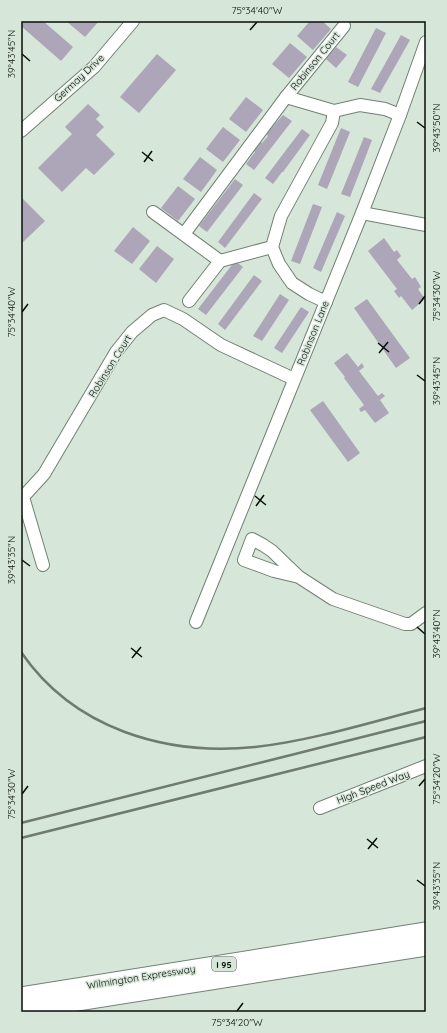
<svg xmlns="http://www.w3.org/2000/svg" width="447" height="1033" viewBox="0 0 447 1033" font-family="Quicksand,sans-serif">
	<rect width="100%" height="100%" fill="#d6e6d8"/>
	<!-- building -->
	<g fill="#aca6b8">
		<path d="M21,21H43L73,47L61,61L21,26Z"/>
		<path d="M66,21H99L85,37Z"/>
		<path d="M310,21H322L331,29L313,50L297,36Z"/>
		<path d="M376,28L386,33L358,87L348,82Z"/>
		<path d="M401,35L410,40L380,93L371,89Z"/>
		<path d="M290,43L307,57L289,78L272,64Z"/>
		<path d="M336,47L347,55L336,68L326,59Z"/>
		<path d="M157,54L176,70L139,113L120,97Z"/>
		<path d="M246,97L263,110L246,132L229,119Z"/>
		<path d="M88,104L100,115L96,119L104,127L96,135L115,154L94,175L86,168L62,192L38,168L72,134L65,127Z"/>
		<path d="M283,115L292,121L254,170L246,164L255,152L254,151L261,142L262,143L268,136L266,134Z"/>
		<path d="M223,127L240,140L223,162L206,149Z"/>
		<path d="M341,128L350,132L327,189L318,185Z"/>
		<path d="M302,129L310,135L283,172H282L273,184L265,178Z"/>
		<path d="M364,137L372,140L350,197L341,194Z"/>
		<path d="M200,157L217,170L201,192L183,179Z"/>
		<path d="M235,179L243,185L207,232L199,226Z"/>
		<path d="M178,186L195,199L178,221L161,208Z"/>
		<path d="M254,193L262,199L225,248L218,242Z"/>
		<path d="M21,197L45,221L21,244Z"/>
		<path d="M313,204L322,207L300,264L291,261Z"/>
		<path d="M337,212L345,216L321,272L313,268Z"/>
		<path d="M133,227L150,241L132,264L114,251Z"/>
		<path d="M384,238L394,252L397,250L401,256L397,260L412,279L415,277L421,287L418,289L425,299L412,310L401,296L399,298L394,291L397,289L368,251Z"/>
		<path d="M157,246L174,259L156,283L139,269Z"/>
		<path d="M235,261L243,267L206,315L198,309Z"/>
		<path d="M254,275L262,281L225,330L218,324Z"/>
		<path d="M280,294L289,300L262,341L253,336Z"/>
		<path d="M367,299L410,358L396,368L354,308Z"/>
		<path d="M301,307L309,312L282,353L274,348Z"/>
		<path d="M347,353L358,367L362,363L364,367L359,371L378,396L382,393L385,396L380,400L389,413L375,423L365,410L361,412L359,409L364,405L344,378L345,377L334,363Z"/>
		<path d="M323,401L360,453L348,462L310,410Z"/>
	</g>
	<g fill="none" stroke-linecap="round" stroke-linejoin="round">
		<!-- minor casing -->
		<g stroke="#728174" stroke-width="14">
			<g id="minor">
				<path d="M286,97L334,111"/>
				<path d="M21,131L94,67L133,21"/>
				<path d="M153,212L220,261"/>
				<path d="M362,213L426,225"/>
				<path d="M184,234L286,97L344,26"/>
				<path d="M189,301L220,261L272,247"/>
				<path d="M326,302L309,294L292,283L279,264L272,247L281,216L332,123L334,111L360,105L385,109L400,115"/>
				<path d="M43,565L23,497L44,474L116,352L132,332L152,315L164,310L183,319L221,345L294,379"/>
				<path d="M299,577L274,571L244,560L252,539L263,545L272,551L299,577L333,599L405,624H411L426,613"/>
				<path d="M196,622L362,213L400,115L426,42"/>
				<path d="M320,808L426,766"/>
			</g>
		</g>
		<!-- highway casing -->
		<g stroke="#728174" stroke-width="19">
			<g id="highway">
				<path d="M21,996L426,931"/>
				<path d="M21,1011L426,947"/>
			</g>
		</g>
		<!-- minor -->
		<use href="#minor" stroke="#fff" stroke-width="12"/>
		<!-- highway -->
		<use href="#highway" stroke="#fff" stroke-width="17"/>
		<!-- rail -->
		<g stroke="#6f7a70" stroke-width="2.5">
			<path d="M21,652C74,729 165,756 255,747C311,741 371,722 426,708"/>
			<path d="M21,823L426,721"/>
			<path d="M21,838L426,737"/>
		</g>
	</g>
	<!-- ticks -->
	<path fill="none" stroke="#080e09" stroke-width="1.5" d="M250,30L257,22M22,54L30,61M417,122L425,128M142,152L153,161M144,162L152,151M419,304L425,296M22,312L28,304M378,343L389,352M379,353L388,342M417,375L425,381M255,496L266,505M256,506L264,495M22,560L30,566M417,627L425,634M131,648L142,657M132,658L141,647M419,786L425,779M22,794L28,786M367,839L378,848M368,849L377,838M417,880L425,886M237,1011L243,1003"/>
	<g text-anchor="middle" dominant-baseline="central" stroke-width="3" stroke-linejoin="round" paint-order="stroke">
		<!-- shield labels -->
		<rect fill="#d6e6d8" stroke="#464f47" stroke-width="1" x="212" y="957" width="24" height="14" rx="3"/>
		<g font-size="9" font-weight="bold" fill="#080e09">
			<text x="224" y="964">I 95</text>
		</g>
		<!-- street labels -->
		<g font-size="10" fill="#080e09" stroke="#d6e6d8">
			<text transform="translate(315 61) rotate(-51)">Robinson Court</text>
			<text transform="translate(79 78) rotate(-43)">Germay Drive</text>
			<text transform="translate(313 333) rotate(-68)">Robinson Lane</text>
			<text transform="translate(110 366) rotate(-58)">Robinson Court</text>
			<text transform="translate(373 787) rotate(-21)">High Speed Way</text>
			<text transform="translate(141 977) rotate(-9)">Wilmington Expressway</text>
		</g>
	</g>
	<!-- border -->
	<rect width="447" height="1033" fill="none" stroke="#d6e6d8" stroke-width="44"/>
	<rect x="22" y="22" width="403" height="989" fill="none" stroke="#080e09" stroke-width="1.5"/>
	<g font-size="10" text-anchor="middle" fill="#080e09">
		<text x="257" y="14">75°34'40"W</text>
		<text transform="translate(11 54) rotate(-90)" y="4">39°43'45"N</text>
		<text transform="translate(436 128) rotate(-90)" y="4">39°43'50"N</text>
		<text transform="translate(436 296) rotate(-90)" y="4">75°34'30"W</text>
		<text transform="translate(11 312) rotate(-90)" y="4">75°34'40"W</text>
		<text transform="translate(436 381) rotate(-90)" y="4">39°43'45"N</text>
		<text transform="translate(11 560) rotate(-90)" y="4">39°43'35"N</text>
		<text transform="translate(436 634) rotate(-90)" y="4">39°43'40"N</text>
		<text transform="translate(436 779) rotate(-90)" y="4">75°34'20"W</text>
		<text transform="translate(11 794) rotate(-90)" y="4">75°34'30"W</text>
		<text transform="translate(436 886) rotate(-90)" y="4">39°43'35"N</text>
		<text x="237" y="1026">75°34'20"W</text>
	</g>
</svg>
